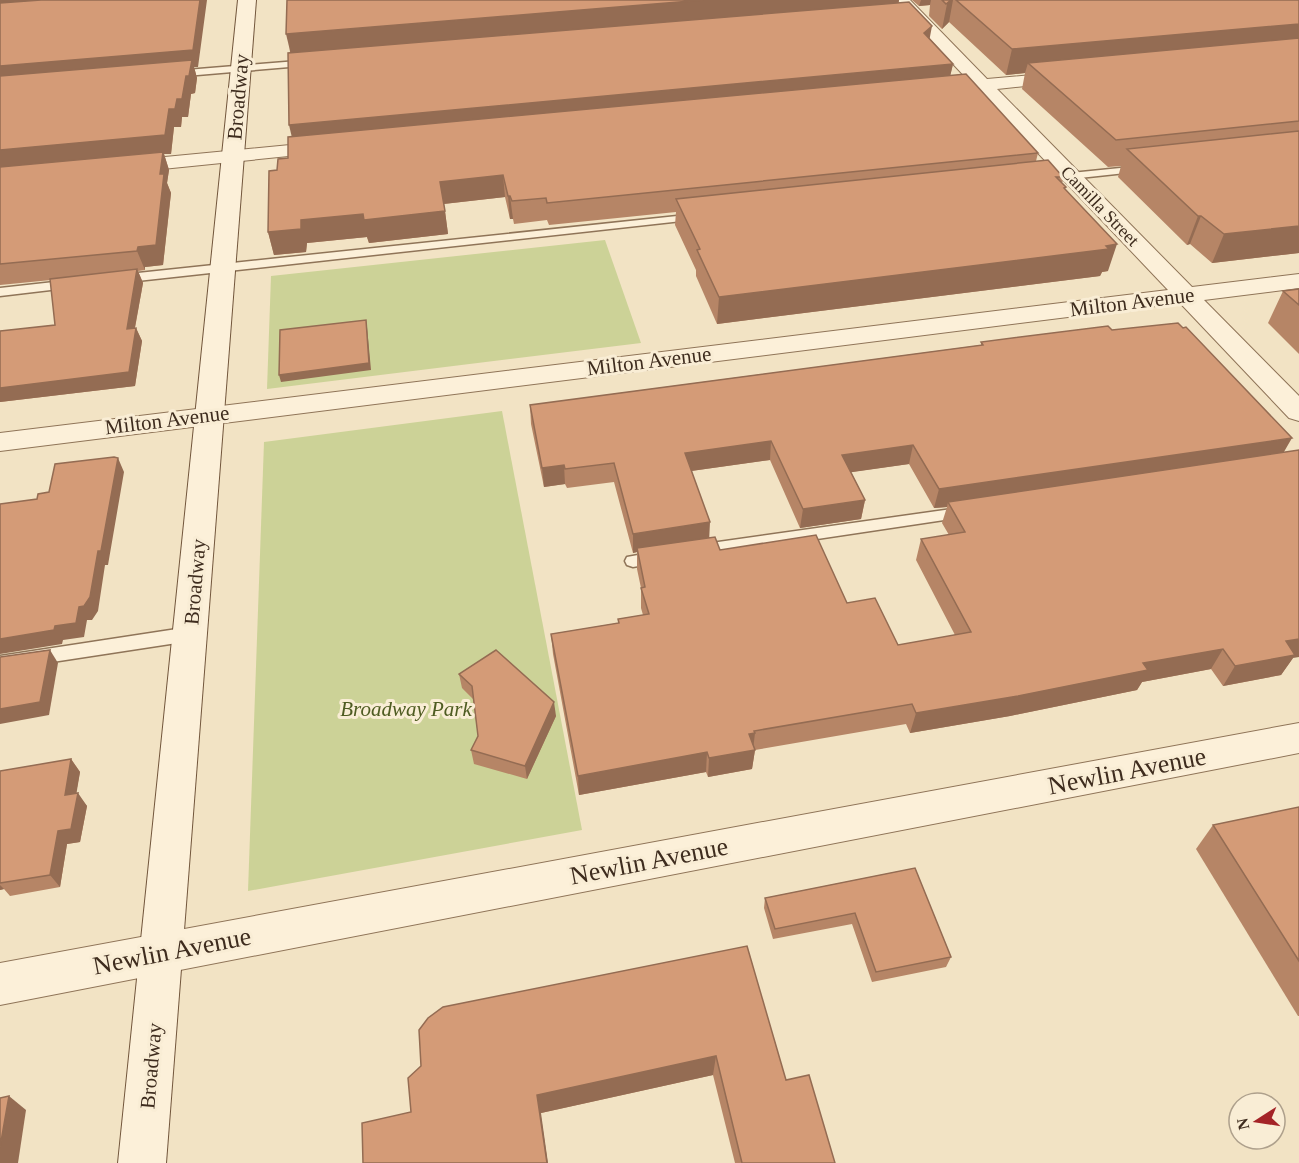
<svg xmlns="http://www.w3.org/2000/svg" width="1299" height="1163" viewBox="0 0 1299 1163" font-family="Georgia,serif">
	<rect width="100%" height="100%" fill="#f2e3c4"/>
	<!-- green -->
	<g fill="#ccd297">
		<path d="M605,240L641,343L267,389L271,276Z"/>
		<path d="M502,411L582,830L248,891L264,442Z"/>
	</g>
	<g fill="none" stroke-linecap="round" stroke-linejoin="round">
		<!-- lane casing -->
		<g stroke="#8f7458" stroke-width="3">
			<g id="lane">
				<path d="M310,60L315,63L313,65L174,77L169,74L174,71Z"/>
				<path d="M1140,166L1145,169L1144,171L1061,180L1056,177L1061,174Z"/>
				<path d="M696,214L700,215V219L119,283L113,279L119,275Z"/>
				<path d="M72,280L78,284L76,287L0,296V288Z"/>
				<path d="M966,507L971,508L974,512L971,516L697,557L691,555L689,551L691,547L697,545Z"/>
				<path d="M660,551L666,553L668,557L666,561L633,567L627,565L625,561L627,557Z"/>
				<path d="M190,627L196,629L199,634L196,639L190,641L0,670V656Z"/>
			</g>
		</g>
		<!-- street casing -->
		<g stroke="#8f7458" stroke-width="2">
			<g id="street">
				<path d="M893,0H910L987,79L1065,72L1071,73L1074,77L1071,81L1065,82L997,89L1192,287L1299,274V288L1204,300L1299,396V421L1289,418L1180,303L0,451V433L1168,290L978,90L933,95L926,93L924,89L926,85L968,80Z"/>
				<path d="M331,141L338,143L341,147L338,151L123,173L116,171L113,167L116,163L123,161Z"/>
				<path d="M1299,723V753L0,1005V963Z"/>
			</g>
		</g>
		<!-- secondary casing -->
		<g stroke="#71553b" stroke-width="2">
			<path id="secondary" d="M238,0H256L166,1163H118Z"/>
		</g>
		<!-- lane -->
		<use href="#lane" fill="#fcf0d9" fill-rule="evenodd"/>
		<!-- street -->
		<use href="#street" fill="#fcf0d9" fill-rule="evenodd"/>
		<!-- secondary -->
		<use href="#secondary" fill="#fcf0d9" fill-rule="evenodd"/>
	</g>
	<!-- wall -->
	<g fill="#b68566" fill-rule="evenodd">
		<path d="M0,0L198,67H194L197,78L195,93L191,94L188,117H182L181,127H174L171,154H164L169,170L167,183L171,193L163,265L145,267V270L138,271L143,283L135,328H136L142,341L135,386L0,402V331L55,325L51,280L0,285Z"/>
		<path d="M287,0H899L898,3L953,64L950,76L1038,153L1036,161L1063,177L1062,183L1066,187L1065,189L1108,271L1102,272L1100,276L717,324L696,276V270L675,225L676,212L549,225L547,220L514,224L513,219H510L505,197L444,204L448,234L369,243L367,237L307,243L306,252L274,255L268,232L277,170L288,158L292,136L290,53Z"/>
		<path d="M912,0H1299V253L1212,263L1190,244L1187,245L1118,177L1121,166L1108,167L1022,89L1025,73L1006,75L949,22L942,29L929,16L930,5L919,6Z"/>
		<path d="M1299,289V354L1268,323L1283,291Z"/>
		<path d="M981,342L1284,453L1293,658L1281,675L1223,686L1211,669L1142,682L1137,690L1010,716L910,733L906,724L755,750L752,769L708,777L706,772L579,795L553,654L551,634L618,623V619L643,615L641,608V588L637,569V552L633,553L614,482L567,488L565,484L544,487L531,424L530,405L981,345ZM770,460L800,528L861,519L865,500L851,472L909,464L934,508L947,507L942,523L949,535L921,539L916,560L955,635L898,645L847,603L720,550L709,537L691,471Z"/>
		<path d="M459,674L556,716L527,779L474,764L471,750L478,736L473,699L462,688Z"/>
		<path d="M71,759L80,772L76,793L87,806L80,842L67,844L60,887L10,896L4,889L0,890V771Z"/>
		<path d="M1299,807V1016H1298L1196,849L1213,825Z"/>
		<path d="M915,868L951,957L946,967L872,982L852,924L773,939L764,908L765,898Z"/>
		<path d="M747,946L786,1080L835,1163H735L713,1075L541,1113L411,1112Z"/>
	</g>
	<!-- shaded-wall -->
	<g fill="#946c53">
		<path d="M0,0H73L0,6Z"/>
		<path d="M200,0H207L198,67H194L197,78L195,93L191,94L188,117H182L181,127H174L171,154H164L169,170L167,183L171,193L163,265L145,267V270L137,251L0,170V66Z"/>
		<path d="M703,0H899L898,8L292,59L286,34Z"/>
		<path d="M921,0H931L930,5L919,6Z"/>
		<path d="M942,0H953L949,22L942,29L947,4Z"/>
		<path d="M1299,24V48L1028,63L1025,73L1006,75L1012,49Z"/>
		<path d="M932,26L929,42L924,33Z"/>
		<path d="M953,64L949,81L293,142L289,125Z"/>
		<path d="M503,175L505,197L443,204L440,182Z"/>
		<path d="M508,196H510L513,219H510Z"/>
		<path d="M445,211L448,234L369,243L367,237L307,243L306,252L274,255L268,232L301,220L363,214Z"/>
		<path d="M1198,216H1201L1190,244L1187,245Z"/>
		<path d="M1299,226V253L1212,263L1224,234Z"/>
		<path d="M1117,244L1108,271L1102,272L1100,276L717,324L719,297Z"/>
		<path d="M137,269L143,283L132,343L127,329Z"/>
		<path d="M366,320L367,327L371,370L281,382L279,375Z"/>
		<path d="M136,328L142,341L135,386L0,402V388Z"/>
		<path d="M1292,438L1281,457L948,502L947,507L934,508L939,489Z"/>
		<path d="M771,441L770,460L684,472L685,453Z"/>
		<path d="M913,445L909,464L839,474L842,455Z"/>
		<path d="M118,458L124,472L108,565H105L98,611L92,620H87L84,637L63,640L62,644L0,654V639L55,626L79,607L98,551Z"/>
		<path d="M564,465L565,484L544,487L542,468Z"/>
		<path d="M865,500L861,519L800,528L803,509Z"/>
		<path d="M710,522L709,542L637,548V552L633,553V534Z"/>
		<path d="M1299,639V657L1293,658L1281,675L1223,686L1235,666L1286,641Z"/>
		<path d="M1223,649L1211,669L1142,682L1137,690L1010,716L910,733L916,713L1143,663Z"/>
		<path d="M50,650L58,663L49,715L0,724V709Z"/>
		<path d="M554,702L556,716L527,779L525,766Z"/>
		<path d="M755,733L753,750H755L752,769L708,777L709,758L749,734Z"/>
		<path d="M707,752L706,772L579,795L578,776Z"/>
		<path d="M71,759L80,772L74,808L65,795Z"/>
		<path d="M78,793L87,806L80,842L67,844L60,887L50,875L58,831Z"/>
		<path d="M0,885L4,889L0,890Z"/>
		<path d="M716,1056L713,1075L541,1113L548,1163H547L537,1095Z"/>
		<path d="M9,1096L26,1110L18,1163H0V1147Z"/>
	</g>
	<!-- building -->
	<g fill="#d49b77" stroke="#946c53" stroke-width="1.5">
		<path d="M41,0H200L193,50L0,66V3Z"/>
		<path d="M287,0H703L286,34Z"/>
		<path d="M942,0H951L946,4Z"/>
		<path d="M956,0H1299V24L1012,49Z"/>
		<path d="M909,2L932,26L924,33L953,64L289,125L288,53Z"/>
		<path d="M1299,38V121L1116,140L1028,63Z"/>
		<path d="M192,60L189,76H186L182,99H177L175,109H169L165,135L0,150V76Z"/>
		<path d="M966,74L1038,153L547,203L546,198L512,201L510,196H508L503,175L440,182L445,211L364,220L363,214L301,220V229L268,232L269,171L277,170L278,159L288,158V137Z"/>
		<path d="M1299,131V226L1224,234L1201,216H1198L1127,149Z"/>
		<path d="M163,152L160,174H164L156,245L138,247L137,251L0,264V167Z"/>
		<path d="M1048,160L1063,177H1056L1066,187L1064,188L1117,244L1106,246L1109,249L719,297L697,250L700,249L676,199Z"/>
		<path d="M137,269L127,329L136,328L129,372L0,388V331L55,325L50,279Z"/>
		<path d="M1299,289V305L1283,291Z"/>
		<path d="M366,320L369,363L279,375L280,330Z"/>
		<path d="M1178,323L1183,328L1186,327L1292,438L939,489L913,445L842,455L865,500L803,509L771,441L685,453L710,522L633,534L614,463L565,469L564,465L542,468L530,405L983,345L981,342L1108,326L1112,330Z"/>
		<path d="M1299,450V639L1286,641L1295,655L1235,666L1223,649L1143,663L1148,670L1018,696L916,713L912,704L754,731L755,733L749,734L755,750L709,758L707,752L578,776L551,634L619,623L618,619L649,614L641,588L645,587L637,548L715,537L720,550L816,535L847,603L875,598L898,645L971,632L921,539L965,532L948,502Z"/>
		<path d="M114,457L118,458L101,551H98L90,597L84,606L79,607L76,623L55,626L54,630L0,639V504L37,499L38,494L49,492L55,464Z"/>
		<path d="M50,650L40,702L0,709V657Z"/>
		<path d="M496,650L554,702L525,766L471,750L478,736L472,686L459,674Z"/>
		<path d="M71,759L65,795L78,793L71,829L58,831L50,875L0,883V771Z"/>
		<path d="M1299,807V961L1213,825Z"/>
		<path d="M915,868L951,957L876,972L855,913L775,929L765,898Z"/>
		<path d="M747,946L786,1080L809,1075L835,1163H742L716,1056L537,1095L547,1163H363L362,1123L411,1112L408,1078L421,1066L419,1030L428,1018L443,1007Z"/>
		<path d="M9,1096L0,1147V1098Z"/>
	</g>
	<g text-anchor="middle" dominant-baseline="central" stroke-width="6" stroke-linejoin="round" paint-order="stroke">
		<!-- far-street labels -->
		<g font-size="18" fill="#3e2c1e" stroke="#f9edd5">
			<text transform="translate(1100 206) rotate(46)">Camilla Street</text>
		</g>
		<!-- street labels -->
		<g font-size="21" fill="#3e2c1e" stroke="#f9edd5">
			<text transform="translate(238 97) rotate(-85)">Broadway</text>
			<text transform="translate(1132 302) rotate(-7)">Milton Avenue</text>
			<text transform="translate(649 361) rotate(-7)">Milton Avenue</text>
			<text transform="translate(167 420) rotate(-7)">Milton Avenue</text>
			<text transform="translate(195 582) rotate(-85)">Broadway</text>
			<text transform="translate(151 1066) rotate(-85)">Broadway</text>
		</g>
		<!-- park labels -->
		<g font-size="21" font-style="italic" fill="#4f5c22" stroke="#f9edd5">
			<text x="406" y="709">Broadway Park</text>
		</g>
		<!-- near-street labels -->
		<g font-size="26" fill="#3e2c1e" stroke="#f9edd5">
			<text transform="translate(1127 771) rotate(-11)">Newlin Avenue</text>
			<text transform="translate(649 861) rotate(-11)">Newlin Avenue</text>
			<text transform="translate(172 951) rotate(-11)">Newlin Avenue</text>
		</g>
	</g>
	<!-- north arrow -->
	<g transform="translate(1257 1121) rotate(258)"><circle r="28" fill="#f9edd5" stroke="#aea08c" stroke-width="1.5"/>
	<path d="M0-4.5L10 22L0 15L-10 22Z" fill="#a42327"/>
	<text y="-9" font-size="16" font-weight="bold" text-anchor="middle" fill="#3e2c1e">N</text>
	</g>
</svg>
